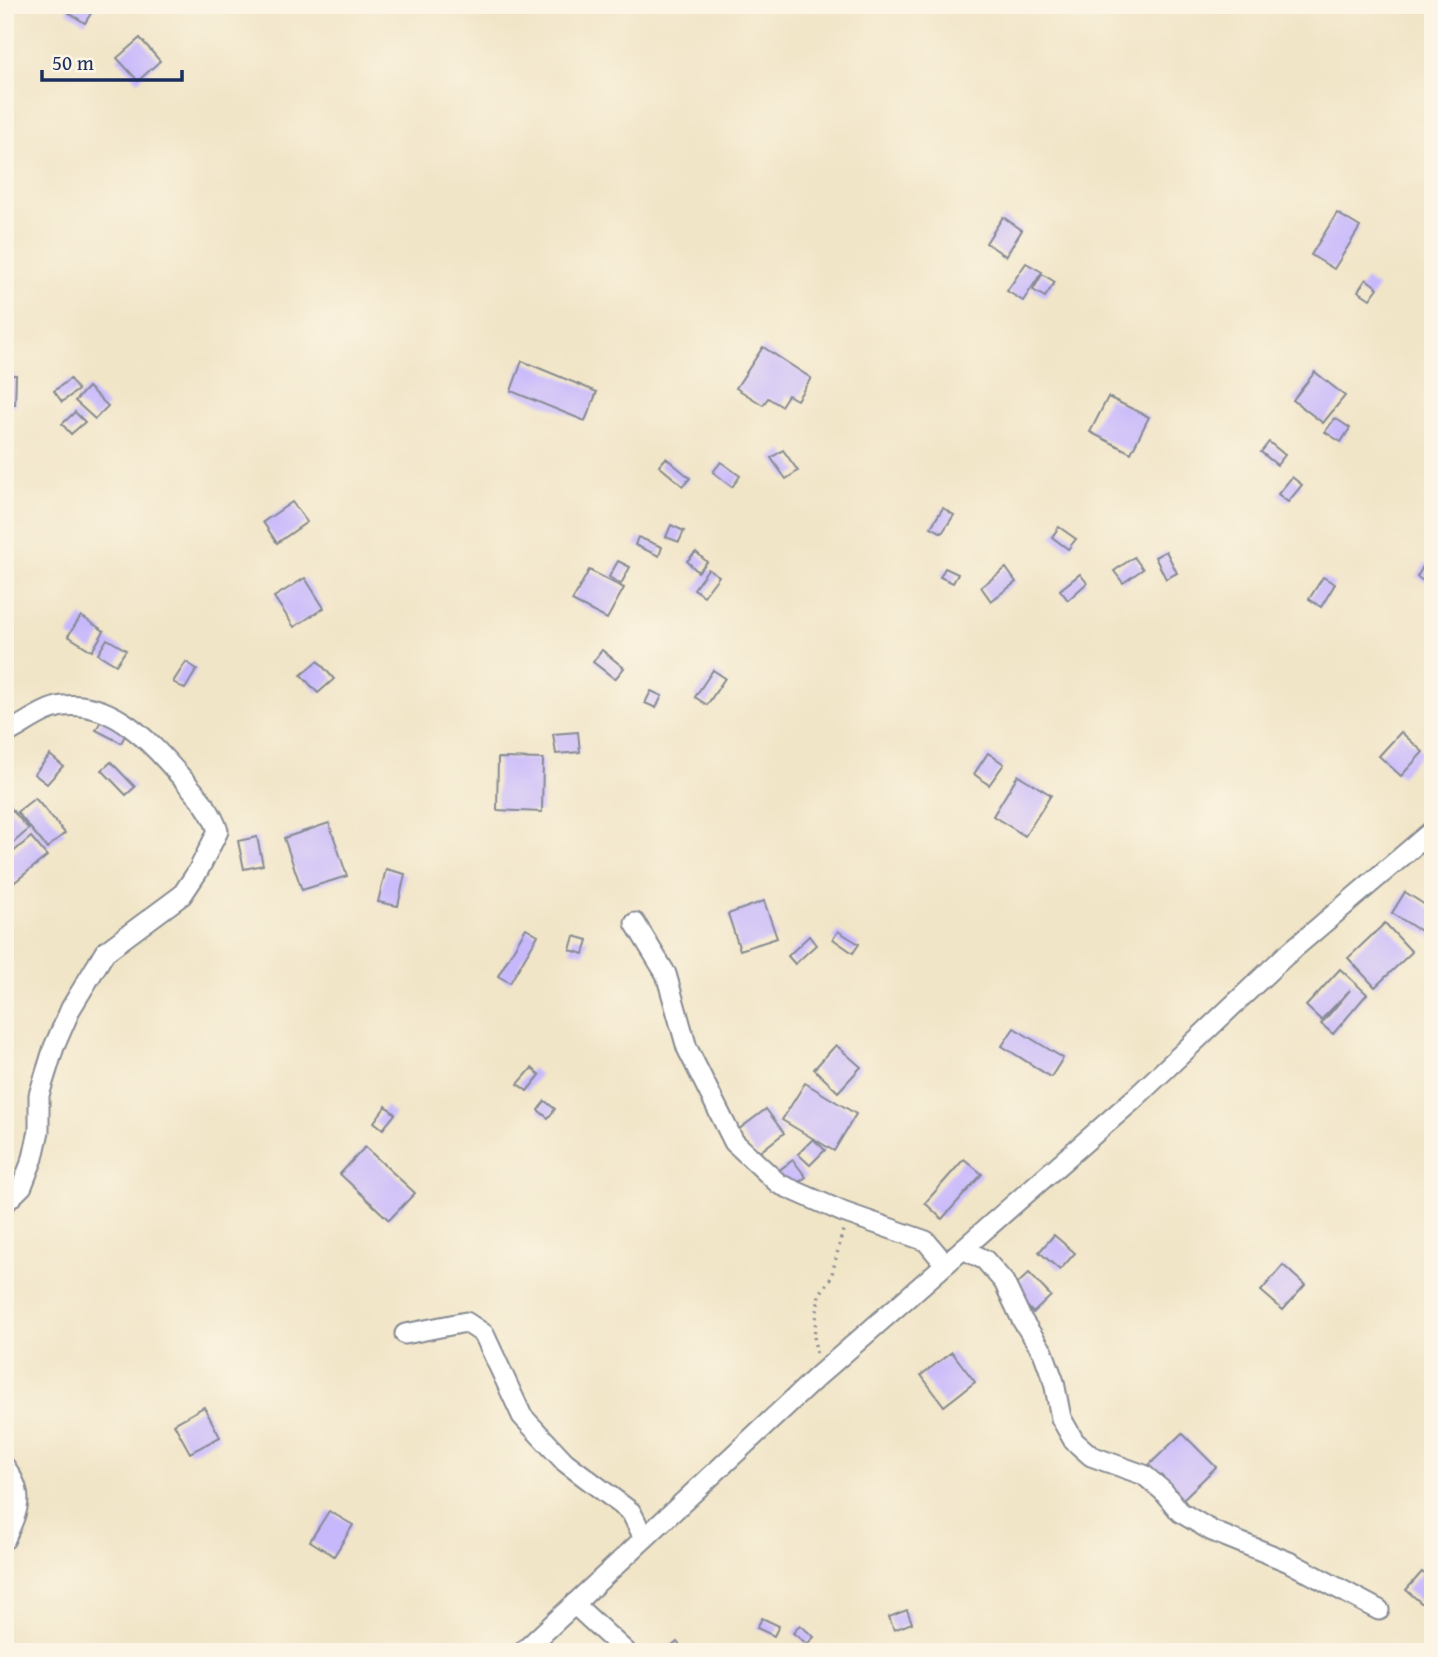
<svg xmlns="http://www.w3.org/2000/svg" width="1438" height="1657" viewBox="0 0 1438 1657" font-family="'Gentium Book Plus',serif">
	<rect width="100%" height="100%" fill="#fcf5e5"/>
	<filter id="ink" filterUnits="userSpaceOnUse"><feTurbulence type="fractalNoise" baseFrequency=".0143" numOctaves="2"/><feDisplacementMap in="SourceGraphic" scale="14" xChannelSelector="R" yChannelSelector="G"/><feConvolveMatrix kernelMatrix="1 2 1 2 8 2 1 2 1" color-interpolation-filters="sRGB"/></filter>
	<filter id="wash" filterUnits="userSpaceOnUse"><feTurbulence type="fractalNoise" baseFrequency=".00686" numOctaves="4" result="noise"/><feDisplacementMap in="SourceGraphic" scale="28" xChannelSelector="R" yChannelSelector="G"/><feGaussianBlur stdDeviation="1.57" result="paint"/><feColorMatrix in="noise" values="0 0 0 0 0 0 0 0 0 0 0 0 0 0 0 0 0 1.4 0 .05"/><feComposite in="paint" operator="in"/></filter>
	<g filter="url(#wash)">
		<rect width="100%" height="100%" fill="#f1e5c7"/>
		<g id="blocks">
			<!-- building -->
			<g fill="#c7b8fc">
				<path d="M70,5H96L85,23L66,11Z"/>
				<path d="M140,38L160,61L138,81L117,58Z"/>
				<path d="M1337,213L1360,227L1334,269L1311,255Z"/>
				<path d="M1003,217L1022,230L1006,256L986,243Z"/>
				<path d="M1026,263L1042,272L1023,301L1007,291Z"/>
				<path d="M1042,274L1055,282L1045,297L1033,290Z"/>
				<path d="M1366,279L1378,288L1370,299L1358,291Z"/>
				<path d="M763,347L811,378L797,400L788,395L781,406L768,398L763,405L736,388Z"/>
				<path d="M522,361L597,392L585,421L511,391Z"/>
				<path d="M1315,372L1345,396L1323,423L1293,400Z"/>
				<path d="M5,375H16L15,405H5Z"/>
				<path d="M70,379L78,390L62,402L54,391Z"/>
				<path d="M88,387L108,406L95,419L75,401Z"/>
				<path d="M1108,397L1149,417L1131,453L1090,432Z"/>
				<path d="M75,412L85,422L71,434L62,424Z"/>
				<path d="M1335,418L1350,428L1341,442L1325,432Z"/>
				<path d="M1269,442L1285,455L1277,465L1261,452Z"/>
				<path d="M783,450L798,471L786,479L771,458Z"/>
				<path d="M666,458L690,478L683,486L659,466Z"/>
				<path d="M721,462L740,476L732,487L713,472Z"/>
				<path d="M1292,477L1302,485L1288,502L1278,494Z"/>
				<path d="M292,502L307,522L277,543L263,522Z"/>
				<path d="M943,508L954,515L942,533L931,527Z"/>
				<path d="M671,525L684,531L679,542L666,537Z"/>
				<path d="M1059,527L1076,539L1068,549L1052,537Z"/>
				<path d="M638,537L662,547L659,556L635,545Z"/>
				<path d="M1166,551L1177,573L1166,579L1155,557Z"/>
				<path d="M696,552L707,562L698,572L687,561Z"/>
				<path d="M1134,557L1143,569L1123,583L1114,571Z"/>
				<path d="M618,561L630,567L621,584L609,577Z"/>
				<path d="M1425,563L1433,568V580L1430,585L1417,577Z"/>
				<path d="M945,568L958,574L953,583L940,577Z"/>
				<path d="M1006,568L1016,582L991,601L981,587Z"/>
				<path d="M708,569L719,576L704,596L694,589Z"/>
				<path d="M589,570L624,588L607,619L572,601Z"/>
				<path d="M1080,574L1087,583L1068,600L1060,590Z"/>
				<path d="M1323,577L1335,584L1321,607L1309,599Z"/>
				<path d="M305,578L324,608L294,627L274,597Z"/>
				<path d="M81,616L104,631L92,651L68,636Z"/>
				<path d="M107,639L126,650L116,665L98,654Z"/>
				<path d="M602,650L624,668L615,679L593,662Z"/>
				<path d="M318,661L334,679L318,693L301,675Z"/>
				<path d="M186,662L197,669L185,689L173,682Z"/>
				<path d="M713,670L725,678L707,705L695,697Z"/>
				<path d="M651,691L662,696L656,708L645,703Z"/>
				<path d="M103,717L128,730L121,743L96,730Z"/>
				<path d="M578,732L580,752L556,754L553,734Z"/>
				<path d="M1401,732L1423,752L1401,776L1379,756Z"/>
				<path d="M988,753L1004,764L989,785L974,774Z"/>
				<path d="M50,755L63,766L47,784L34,774Z"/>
				<path d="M498,758L543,759L542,812L497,810Z"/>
				<path d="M111,762L135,787L126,795L102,770Z"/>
				<path d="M1018,775L1051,795L1025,836L993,816Z"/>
				<path d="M35,798L65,833L47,848L17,812Z"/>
				<path d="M5,802L29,829L5,850Z"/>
				<path d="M329,823L347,876L302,890L284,838Z"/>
				<path d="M31,837L47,856L5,890V859Z"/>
				<path d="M257,837L263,865L244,869L238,841Z"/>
				<path d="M386,869L405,874L398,906L378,902Z"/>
				<path d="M1405,892L1433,910V939L1392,913Z"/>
				<path d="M764,901L777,938L740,950L728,914Z"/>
				<path d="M1385,923L1412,952L1375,987L1348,958Z"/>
				<path d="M526,928L538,935L510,983L498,976Z"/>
				<path d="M838,931L859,944L853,953L833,939Z"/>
				<path d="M574,936L588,940L584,954L570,950Z"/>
				<path d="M809,936L816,945L795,964L788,956Z"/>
				<path d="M1340,969L1367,994L1333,1034L1321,1024L1350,990L1321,1020L1306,1006Z"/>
				<path d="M1014,1028L1063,1058L1051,1077L1002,1046Z"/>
				<path d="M836,1045L861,1067L838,1092L814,1069Z"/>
				<path d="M532,1068L540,1075L527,1091L518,1084Z"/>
				<path d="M805,1083L856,1114L834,1151L782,1120Z"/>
				<path d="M545,1101L555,1109L548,1118L538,1110Z"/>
				<path d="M386,1106L395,1114L383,1129L374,1122Z"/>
				<path d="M766,1109L784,1133L756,1155L738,1130Z"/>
				<path d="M813,1139L825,1150L810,1165L798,1154Z"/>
				<path d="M365,1147L415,1193L389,1220L340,1174Z"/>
				<path d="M964,1159L982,1174L942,1219L925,1203Z"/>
				<path d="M793,1160L806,1177L787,1191L774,1174Z"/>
				<path d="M1054,1235L1075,1253L1060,1270L1039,1252Z"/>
				<path d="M1283,1265L1305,1285L1283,1310L1261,1291Z"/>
				<path d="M1029,1273L1051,1296L1033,1313L1012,1289Z"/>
				<path d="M952,1352L975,1382L944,1406L921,1375Z"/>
				<path d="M204,1407L220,1437L190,1453L174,1424Z"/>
				<path d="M1182,1433L1216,1467L1177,1505L1143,1471Z"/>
				<path d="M329,1511L353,1525L334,1556L310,1541Z"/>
				<path d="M1422,1572L1433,1581V1599L1426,1607L1406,1590Z"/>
				<path d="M907,1610L912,1623L894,1630L889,1617Z"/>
				<path d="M762,1618L779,1626L774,1636L757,1628Z"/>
				<path d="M800,1625L814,1637L807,1644L793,1633Z"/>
				<path d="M677,1642L685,1652H665Z"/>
			</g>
		</g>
	</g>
	<g filter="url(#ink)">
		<use href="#blocks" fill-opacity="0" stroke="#868a92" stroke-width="2"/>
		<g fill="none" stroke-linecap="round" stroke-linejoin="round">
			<!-- street casing -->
			<g stroke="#868a92" stroke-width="23">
				<g id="street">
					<path d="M5,734C24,725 42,709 63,706C114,700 152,744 182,778C197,795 211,809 218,831L198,871L182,895L105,952L71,1008L54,1047L39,1095V1131L33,1158L22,1186L5,1203"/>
					<path d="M635,923L666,974L687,1048L734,1142L779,1184L843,1212L926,1241L945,1264"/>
					<path d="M963,1249L985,1260L1004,1282L1022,1320L1043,1352L1054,1382L1061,1418L1074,1441L1091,1456L1144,1475L1163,1491L1180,1512L1212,1531L1289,1562L1379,1610"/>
					<path d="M405,1334L466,1322L484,1334L522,1416L565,1462L631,1512L644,1538"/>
					<path d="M5,1467C26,1496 18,1509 5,1539"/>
					<path d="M574,1604L626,1652"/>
					<path d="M523,1652L818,1376L1134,1099L1285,956L1433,830"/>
				</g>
			</g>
			<!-- path -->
			<path stroke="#868a92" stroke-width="3.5" stroke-dasharray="2 5" stroke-linecap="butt" d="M816,1353L814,1336L819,1295L831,1278L843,1230"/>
			<!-- street -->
			<use href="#street" stroke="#fff" stroke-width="19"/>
		</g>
	</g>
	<!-- margin -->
	<rect width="1438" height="1657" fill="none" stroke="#fcf5e5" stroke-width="28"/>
	<!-- scale -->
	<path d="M42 70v10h140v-10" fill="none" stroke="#1b2f5e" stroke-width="3.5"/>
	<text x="52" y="70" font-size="21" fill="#1b2f5e" stroke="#fcf5e5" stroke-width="5" paint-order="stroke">50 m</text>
</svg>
